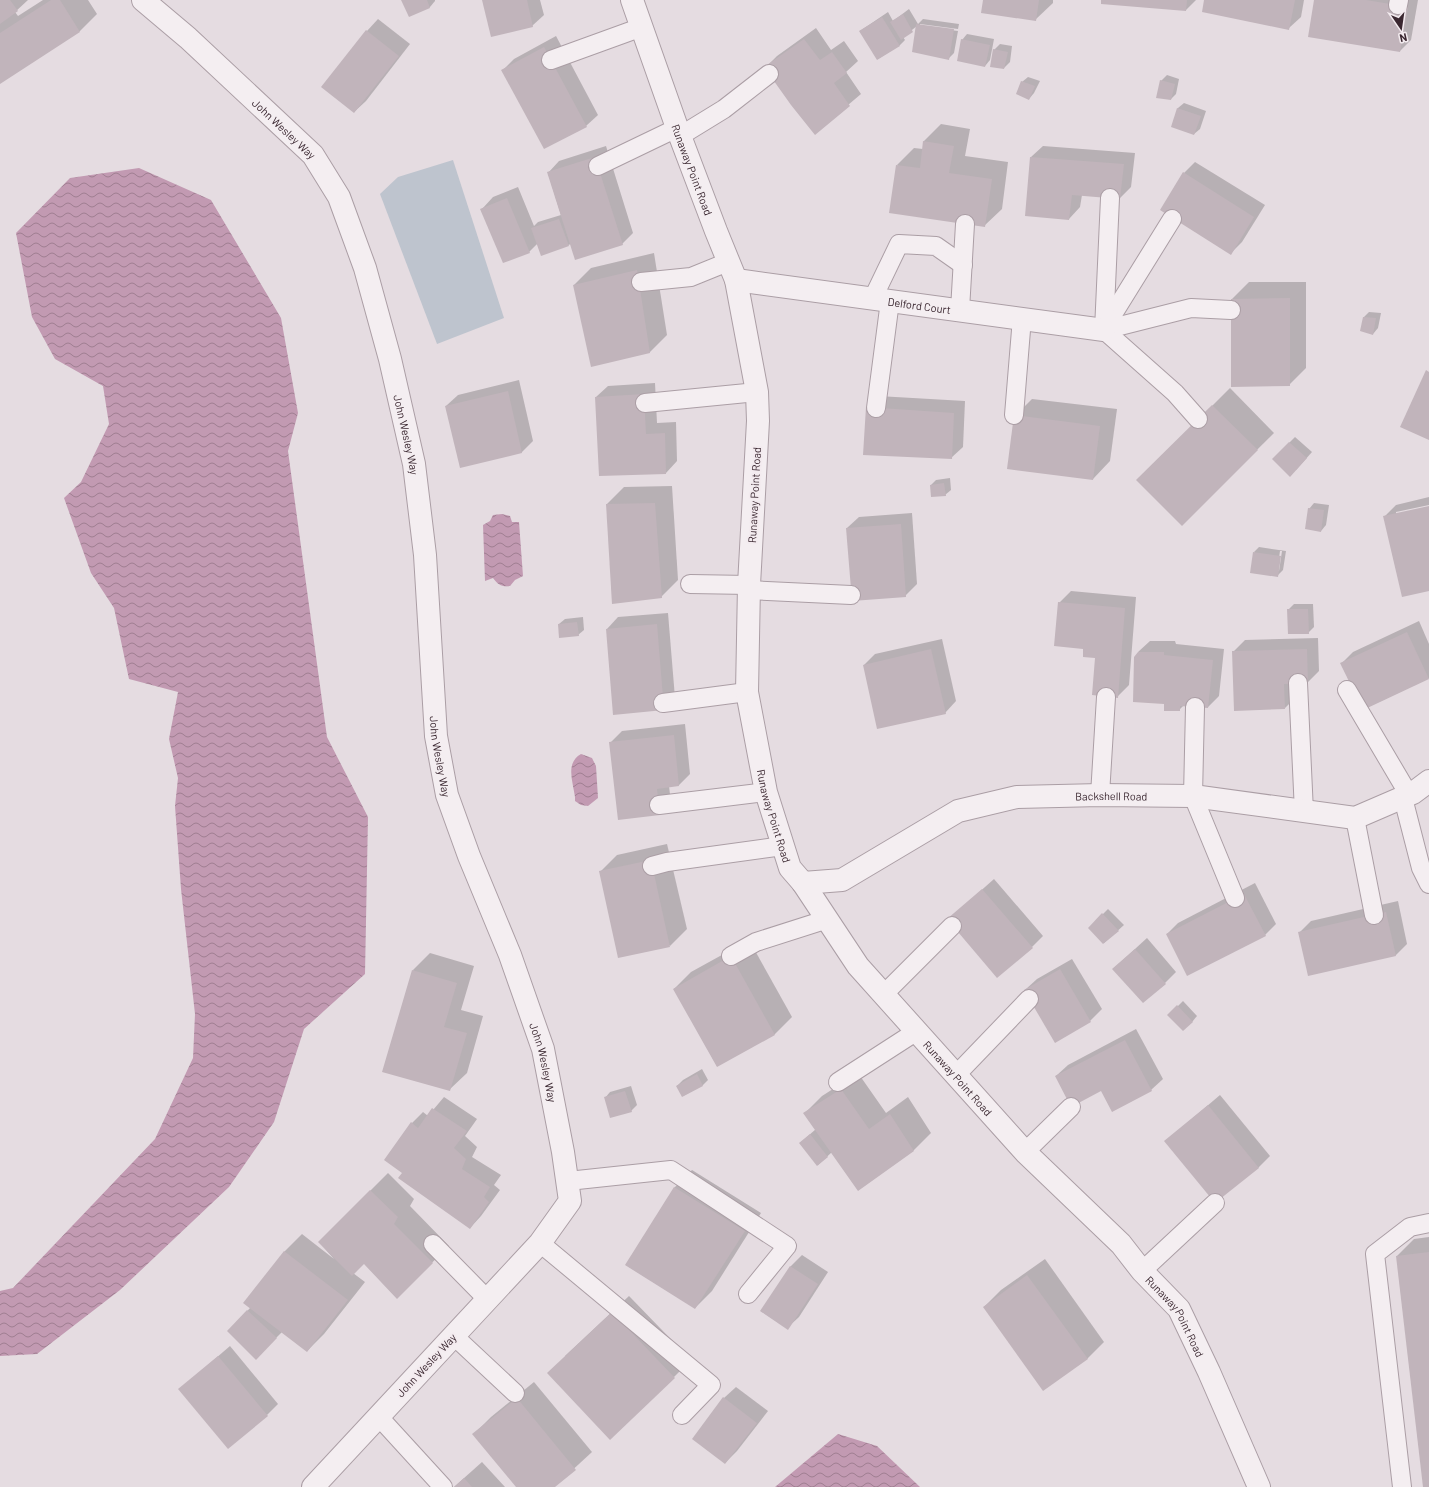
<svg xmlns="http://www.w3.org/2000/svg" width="1429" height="1487" viewBox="0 0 1429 1487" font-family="Barlow,sans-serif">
	<defs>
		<pattern id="water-waves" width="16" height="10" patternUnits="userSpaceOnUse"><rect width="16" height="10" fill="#c29ab2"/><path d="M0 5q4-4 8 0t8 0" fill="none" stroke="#9f7e91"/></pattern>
	</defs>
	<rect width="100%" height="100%" fill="#e5dce1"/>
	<!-- pitch -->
	<path fill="#bec4ce" d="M453,160L504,318L437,344L380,194L398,177Z"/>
	<!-- water -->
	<g fill="url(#water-waves)">
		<path d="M139,168L211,200L281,318L298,413L288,451L327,737L368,817L365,974L304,1029L274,1122L229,1187L120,1290L37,1354L0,1356V1291L13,1288L155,1139L193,1058L195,1014L181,889L175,806L178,778L169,739L178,692L129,679L114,608L91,573L64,498L81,482L109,424L103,386L55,359L32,317L16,233L70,178Z"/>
		<path d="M502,514L510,516L512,522H519L523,576L515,580L510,586C502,587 498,585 493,578L485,581L483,525L490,521L493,515Z"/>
		<path d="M581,754L592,758L596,766L598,798L588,806L581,805L575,801V797C573,782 565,763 581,754Z"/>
		<path d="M838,1434L877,1446L920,1487H775Z"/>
	</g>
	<!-- shadow -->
	<g fill="#0003" fill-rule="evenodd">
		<path d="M0,0H28L15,12L18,16L43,0H88L97,14L80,31L0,83Z"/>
		<path d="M403,0H435V1L430,7L409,16Z"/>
		<path d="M484,0H540L544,15L532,26Z"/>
		<path d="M984,0H1053V3L1035,20Z"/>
		<path d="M1102,0H1196L1186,10Z"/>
		<path d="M1205,0H1304L1301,17L1289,28Z"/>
		<path d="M1315,0H1418L1411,40L1400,51Z"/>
		<path d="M909,9L918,24L923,19L959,24L958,29L920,24V26L958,31L954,53L949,58L917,26L903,37L905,40L900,45L878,59L860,31L888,12L893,21Z"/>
		<path d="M378,19L410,44L366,101L354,112L367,31Z"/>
		<path d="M816,28L831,50L844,41L858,61L846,72L861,94L815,133L766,67L777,56Z"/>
		<path d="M967,34L994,39L990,60L985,66L962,40Z"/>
		<path d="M556,36L598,115L586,126L503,70L514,59Z"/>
		<path d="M1000,44L1012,46L1010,62L1004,68L994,50Z"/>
		<path d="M1167,75L1179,79L1176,94L1171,99L1161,81Z"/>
		<path d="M1028,77L1040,81L1034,93L1029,99L1022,82Z"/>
		<path d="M1184,103L1206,111L1200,129L1194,134L1172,126L1178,108Z"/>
		<path d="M941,124L970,129L965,156L1008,162L1002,209L984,226L897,165L914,148L923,149L924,141Z"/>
		<path d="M606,146L633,233L622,244H571L542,254L538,243L529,252L482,209L493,197L518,187L534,226L538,222L561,215L548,173L559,161Z"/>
		<path d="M1043,146L1135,153L1131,187L1120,198L1082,195L1080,207L1069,219L1026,215L1031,157Z"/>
		<path d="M1195,162L1265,205L1242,242L1231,253L1184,173Z"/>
		<path d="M654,253L667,335L649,353L574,285L591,268Z"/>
		<path d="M1249,282H1306V368L1289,385L1232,299Z"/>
		<path d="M1369,312L1381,313L1378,328L1373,334L1364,317Z"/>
		<path d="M519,380L533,441L521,453L446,406L458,395Z"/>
		<path d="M655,383L657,423L676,422L677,461L666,473L596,397L608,386Z"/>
		<path d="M1230,388L1274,433L1182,524L1138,480Z"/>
		<path d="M878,396L965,401L963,447L951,458L864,454Z"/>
		<path d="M1032,399L1117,409L1110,461L1093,479L1015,416Z"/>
		<path d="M1295,437L1312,452L1296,470L1273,459Z"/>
		<path d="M950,478L951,490L945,495L931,485L936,480Z"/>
		<path d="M672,486L678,580L661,597L607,504L624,487Z"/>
		<path d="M1429,497V505L1396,512V514L1429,507V589L1384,517L1396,505Z"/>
		<path d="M1314,503L1329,505L1326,525L1321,531L1309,509Z"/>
		<path d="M912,513L917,584L905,596L847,528L859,517Z"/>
		<path d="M1259,547L1286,551L1283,570L1277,576L1254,552ZM1280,551H1282L1279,571H1277Z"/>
		<path d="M1071,591L1136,597L1129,685L1117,697L1096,657L1085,648L1059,603Z"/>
		<path d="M1294,604H1313L1314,627L1308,633L1288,610Z"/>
		<path d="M668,613L675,698L614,714L607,629L618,617Z"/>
		<path d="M583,617L584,630L578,635L559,624L565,619Z"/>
		<path d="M1419,621L1429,644V678L1364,709L1342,663L1353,652Z"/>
		<path d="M1318,638L1319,671L1308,682L1296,683V697L1285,708L1233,652L1245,640Z"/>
		<path d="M942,639L956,701L945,713L864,665L875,654Z"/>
		<path d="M1150,641H1175L1176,644L1224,649L1219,696L1208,707L1184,705L1179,710L1165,704L1138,652Z"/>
		<path d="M685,724L690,774L679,785L669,786L671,803L659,814L610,743L622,731Z"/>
		<path d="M667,844L687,929L670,946L600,872L617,855Z"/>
		<path d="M994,879L1043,936L1032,947L948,920Z"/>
		<path d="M1255,883L1276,924L1265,935L1167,934L1178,923Z"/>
		<path d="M1398,901L1407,944L1396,955L1309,975L1299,933L1311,921Z"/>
		<path d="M1108,909L1124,925L1104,943L1089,928Z"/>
		<path d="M1147,938L1176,972L1165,983L1113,969Z"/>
		<path d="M749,940L792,1017L775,1034L717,1066L674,989L691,972Z"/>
		<path d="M430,953L474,966L461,1010L483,1016L467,1073L449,1090L413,970Z"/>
		<path d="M1072,959L1102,1009L1090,1021L1025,990L1037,979Z"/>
		<path d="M1183,1001L1197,1016L1192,1022L1169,1015Z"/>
		<path d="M1136,1029L1163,1079L1151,1090H1102L1056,1076L1068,1065Z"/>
		<path d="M702,1069L708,1080L703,1085L683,1096L677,1086L683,1080Z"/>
		<path d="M858,1073L886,1113L908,1097L931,1133L914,1150L858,1189L832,1152L818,1165L800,1143L816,1129L805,1113L822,1096Z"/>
		<path d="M631,1086L637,1105L631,1111L605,1098L610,1092Z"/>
		<path d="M1220,1095L1270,1156L1258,1168L1166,1141Z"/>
		<path d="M444,1097L477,1119L465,1136L477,1147L472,1157L501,1175L494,1185L500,1190L481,1216L470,1228L404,1173L412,1123L423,1112L428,1116Z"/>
		<path d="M692,1170L761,1213L712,1291L695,1308L626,1265L675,1187Z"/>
		<path d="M388,1173L414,1199L410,1206L449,1246L397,1297L364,1263L353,1273L365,1282L324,1334L307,1351L282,1332L256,1358L228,1331L251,1307L245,1303L285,1251L302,1234L334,1259L319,1242Z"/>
		<path d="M1429,1237V1487H1424L1397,1256L1414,1239Z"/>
		<path d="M802,1255L828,1272L799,1317L787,1328L761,1311L791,1266Z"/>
		<path d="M1045,1259L1104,1342L1087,1359L984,1307L1001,1290Z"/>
		<path d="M629,1296L691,1360L674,1377L565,1356Z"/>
		<path d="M230,1346L278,1404L267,1415L180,1389Z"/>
		<path d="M534,1382L592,1452L554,1487H518L474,1434L491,1417Z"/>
		<path d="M736,1387L768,1411L737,1451L725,1463L724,1398Z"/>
		<path d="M482,1462L505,1487H454Z"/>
	</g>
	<!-- building -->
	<g fill="#c1b4bb">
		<path d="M0,0H10L18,11L0,24Z"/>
		<path d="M51,0H60L80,32L0,84V33Z"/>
		<path d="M401,0H427L430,8L409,17Z"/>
		<path d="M482,0H527L533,27L491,37Z"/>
		<path d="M983,0H1039L1036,21L981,13Z"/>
		<path d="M1101,0H1187L1186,11L1101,4Z"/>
		<path d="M1204,0H1295L1289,30L1202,12Z"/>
		<path d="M1314,0H1366L1408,7L1400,52L1308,37Z"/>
		<path d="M903,14L913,32L901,40L890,22Z"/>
		<path d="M882,17L900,46L877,60L859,31Z"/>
		<path d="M916,24L954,29L949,60L912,52Z"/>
		<path d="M366,30L399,56L354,113L321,87Z"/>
		<path d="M804,39L820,60L832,52L847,73L834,83L850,106L815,135L791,105L764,67Z"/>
		<path d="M961,39L990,45L985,67L957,61Z"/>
		<path d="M544,47L587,127L544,149L501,70Z"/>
		<path d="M993,49L1008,52L1004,69L990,67Z"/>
		<path d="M1160,80L1175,84L1171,100L1156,98Z"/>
		<path d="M1021,81L1035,86L1029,100L1016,94Z"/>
		<path d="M1177,108L1201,116L1194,135L1171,127Z"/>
		<path d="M923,141L954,146L949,173L992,179L985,227L889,213L896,165L920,168Z"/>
		<path d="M595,157L623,245L575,260L547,172Z"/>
		<path d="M1030,157L1124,164L1120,199L1072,195L1069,220L1025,216Z"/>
		<path d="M1183,172L1254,217L1231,255L1160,210Z"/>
		<path d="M507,198L530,253L503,263L480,209Z"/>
		<path d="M559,219L569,246L541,256L531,228Z"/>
		<path d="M637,270L650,353L591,367L573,285Z"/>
		<path d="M1290,298V386L1231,387V299Z"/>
		<path d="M1363,317L1376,318L1373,335L1360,331Z"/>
		<path d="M1426,370L1429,372V440L1400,427Z"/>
		<path d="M508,391L522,453L460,468L445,406Z"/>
		<path d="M644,394L646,434L665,433L666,474L599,476L595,397Z"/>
		<path d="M1212,405L1258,450L1182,526L1136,480Z"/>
		<path d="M866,407L954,413L952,459L863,455Z"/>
		<path d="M1014,415L1100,426L1093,480L1007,469Z"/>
		<path d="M1289,442L1307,458L1290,477L1272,459Z"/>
		<path d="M944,483L946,496L931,497L930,485Z"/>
		<path d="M655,503L662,598L612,604L606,504Z"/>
		<path d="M1429,506V591L1402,597L1383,516Z"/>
		<path d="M1308,508L1324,510L1321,532L1305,529Z"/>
		<path d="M901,524L906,597L852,601L846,528Z"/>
		<path d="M1253,552L1281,556L1278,577L1250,573Z"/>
		<path d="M1058,602L1125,608L1118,698L1092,695L1095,658L1083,657V649L1054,646Z"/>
		<path d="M1287,609H1308L1309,634H1288Z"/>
		<path d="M577,622L579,636L559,638L558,624Z"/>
		<path d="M657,624L664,710L613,715L606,629Z"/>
		<path d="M1407,632L1429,679L1363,710L1340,663Z"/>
		<path d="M931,649L946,714L877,729L863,665Z"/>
		<path d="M1307,649L1308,683L1284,684L1285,709L1234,711L1232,651Z"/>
		<path d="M1138,652H1164V655L1213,660L1208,708L1180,706V711H1164V704L1133,702L1134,657Z"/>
		<path d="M674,735L679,786L657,789L660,815L618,820L609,742Z"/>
		<path d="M651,860L670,947L618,958L599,871Z"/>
		<path d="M982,889L1033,948L997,978L947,919Z"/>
		<path d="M1244,894L1266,936L1187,976L1166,934Z"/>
		<path d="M1386,912L1396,956L1308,976L1298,932Z"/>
		<path d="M1102,913L1119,931L1103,944L1088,928Z"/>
		<path d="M1135,949L1166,984L1143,1003L1112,969Z"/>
		<path d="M731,956L775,1035L717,1067L673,989Z"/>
		<path d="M1060,969L1091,1022L1055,1043L1024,990Z"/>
		<path d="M412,970L457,983L444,1027L467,1033L450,1091L382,1072Z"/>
		<path d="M1177,1005L1193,1022L1183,1031L1167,1015Z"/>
		<path d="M1125,1040L1152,1091L1112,1112L1101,1091L1071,1107L1055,1076Z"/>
		<path d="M697,1074L703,1086L682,1097L676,1086Z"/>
		<path d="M841,1089L869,1129L890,1114L914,1151L858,1191L803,1113Z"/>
		<path d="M625,1091L632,1112L610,1118L604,1097Z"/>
		<path d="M1208,1105L1259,1168L1215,1203L1164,1141Z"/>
		<path d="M432,1108L467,1131L454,1148L466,1159L462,1169L490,1187L484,1197L489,1202L470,1229L398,1178L402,1173L384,1160L411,1122L418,1128Z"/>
		<path d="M810,1134L828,1157L817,1166L799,1143Z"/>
		<path d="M674,1187L745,1231L695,1309L625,1265Z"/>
		<path d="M370,1190L398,1217L394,1224L433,1263L397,1299L364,1264L352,1276L318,1242Z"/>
		<path d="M284,1251L348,1300L307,1352L243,1303Z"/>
		<path d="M1429,1252V1487H1423L1396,1256Z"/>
		<path d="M790,1266L818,1284L788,1330L760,1311Z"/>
		<path d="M1027,1275L1088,1359L1043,1391L983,1307Z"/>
		<path d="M247,1310L277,1338L256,1360L227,1331Z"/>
		<path d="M612,1312L675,1378L610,1440L547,1373Z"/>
		<path d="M218,1356L268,1416L228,1449L178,1389Z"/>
		<path d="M723,1397L757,1423L725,1464L692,1439Z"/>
		<path d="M517,1398L576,1470L555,1487H516L472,1434Z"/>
		<path d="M464,1478L472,1487H454Z"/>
	</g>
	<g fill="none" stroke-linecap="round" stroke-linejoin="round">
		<!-- service casing -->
		<g stroke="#ab9ea5" stroke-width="20">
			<g id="service">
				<path d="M1398,5L1399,0"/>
				<path d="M551,60L642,27"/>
				<path d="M680,136L724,109L769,74"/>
				<path d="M598,166L677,128"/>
				<path d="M641,282L691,277L728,262"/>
				<path d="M873,298L899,244L936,246L963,265"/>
				<path d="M960,310L965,224"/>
				<path d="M1105,327L1172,219"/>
				<path d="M1104,330L1110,198"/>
				<path d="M1104,330L1191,308L1231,310"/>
				<path d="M1104,330L1175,393L1198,419"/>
				<path d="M645,403L757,392"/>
				<path d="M876,408L890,301"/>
				<path d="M1014,415L1022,318"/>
				<path d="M690,584L749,585"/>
				<path d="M749,590L851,595"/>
				<path d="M1298,683L1304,812"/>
				<path d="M1347,690L1409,795"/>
				<path d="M663,703L747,692"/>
				<path d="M1195,707L1193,796L1235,898"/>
				<path d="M1100,795L1106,697"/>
				<path d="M1403,798L1421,868L1429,884"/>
				<path d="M659,805L766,792"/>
				<path d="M1355,818L1374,915"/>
				<path d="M652,866L667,862L783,846"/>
				<path d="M731,956L756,942L828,919"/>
				<path d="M884,994L952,926"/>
				<path d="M956,1075L1029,999"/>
				<path d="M838,1082L917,1031"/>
				<path d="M1025,1152L1071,1107"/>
				<path d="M568,1181L671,1170L787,1246L748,1294"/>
				<path d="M540,1243L711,1385L682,1415"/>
				<path d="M433,1244L487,1299"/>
				<path d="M1142,1271L1215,1203"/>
				<path d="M454,1336L515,1393"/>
				<path d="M379,1417L443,1487"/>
				<path d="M1402,1487L1375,1254L1410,1227L1429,1223"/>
			</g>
		</g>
		<!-- minor casing -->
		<g stroke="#ab9ea5" stroke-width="24">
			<g id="minor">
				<path id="s1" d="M143,0L188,38L313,155L339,197L365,268L390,359L414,464L425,555L436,736L447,795L469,856L510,955L543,1049L563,1152L570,1201L540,1243L313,1487"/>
				<path id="s2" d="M632,0L680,136L716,231L736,280L757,392L758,421L749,585L747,692L766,792L790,868L803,883L858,966L1025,1152L1121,1244L1142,1271L1179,1309L1209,1372L1259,1487"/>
				<path id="s3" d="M736,280L1104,330"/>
				<path id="s4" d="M803,883L842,880L958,811L1017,797L1100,795L1193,796L1355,818L1413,793L1429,781"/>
			</g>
		</g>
		<!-- service -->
		<use href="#service" stroke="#f4eef1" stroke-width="18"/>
		<!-- minor -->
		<use href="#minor" stroke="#f4eef1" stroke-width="22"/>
	</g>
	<g text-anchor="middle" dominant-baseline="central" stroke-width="4" stroke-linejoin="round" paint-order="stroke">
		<!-- street labels -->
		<g font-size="11" fill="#3a2730" stroke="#f3ebef">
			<text stroke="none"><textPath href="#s1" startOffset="191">John Wesley Way</textPath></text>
			<text stroke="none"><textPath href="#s2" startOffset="180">Runaway Point Road</textPath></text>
			<text stroke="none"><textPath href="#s3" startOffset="185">Delford Court</textPath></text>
			<text stroke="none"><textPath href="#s1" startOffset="527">John Wesley Way</textPath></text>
			<text transform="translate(754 495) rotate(-87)">Runaway Point Road</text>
			<text stroke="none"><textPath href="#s1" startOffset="851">John Wesley Way</textPath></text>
			<text stroke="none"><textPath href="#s4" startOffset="329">Backshell Road</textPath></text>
			<text stroke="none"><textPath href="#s2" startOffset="840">Runaway Point Road</textPath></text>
			<text stroke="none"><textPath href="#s1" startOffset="1175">John Wesley Way</textPath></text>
			<text stroke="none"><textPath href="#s2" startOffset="1164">Runaway Point Road</textPath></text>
			<text stroke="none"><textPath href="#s2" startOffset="1488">Runaway Point Road</textPath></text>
			<text transform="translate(426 1365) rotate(-47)">John Wesley Way</text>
		</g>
	</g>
	<!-- north arrow -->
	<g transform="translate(1401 28) rotate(167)" stroke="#f3ebef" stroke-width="3" paint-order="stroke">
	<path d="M0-3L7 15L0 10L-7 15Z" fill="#3a2730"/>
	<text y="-6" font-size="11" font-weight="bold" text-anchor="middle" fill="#3a2730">N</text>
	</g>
</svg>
